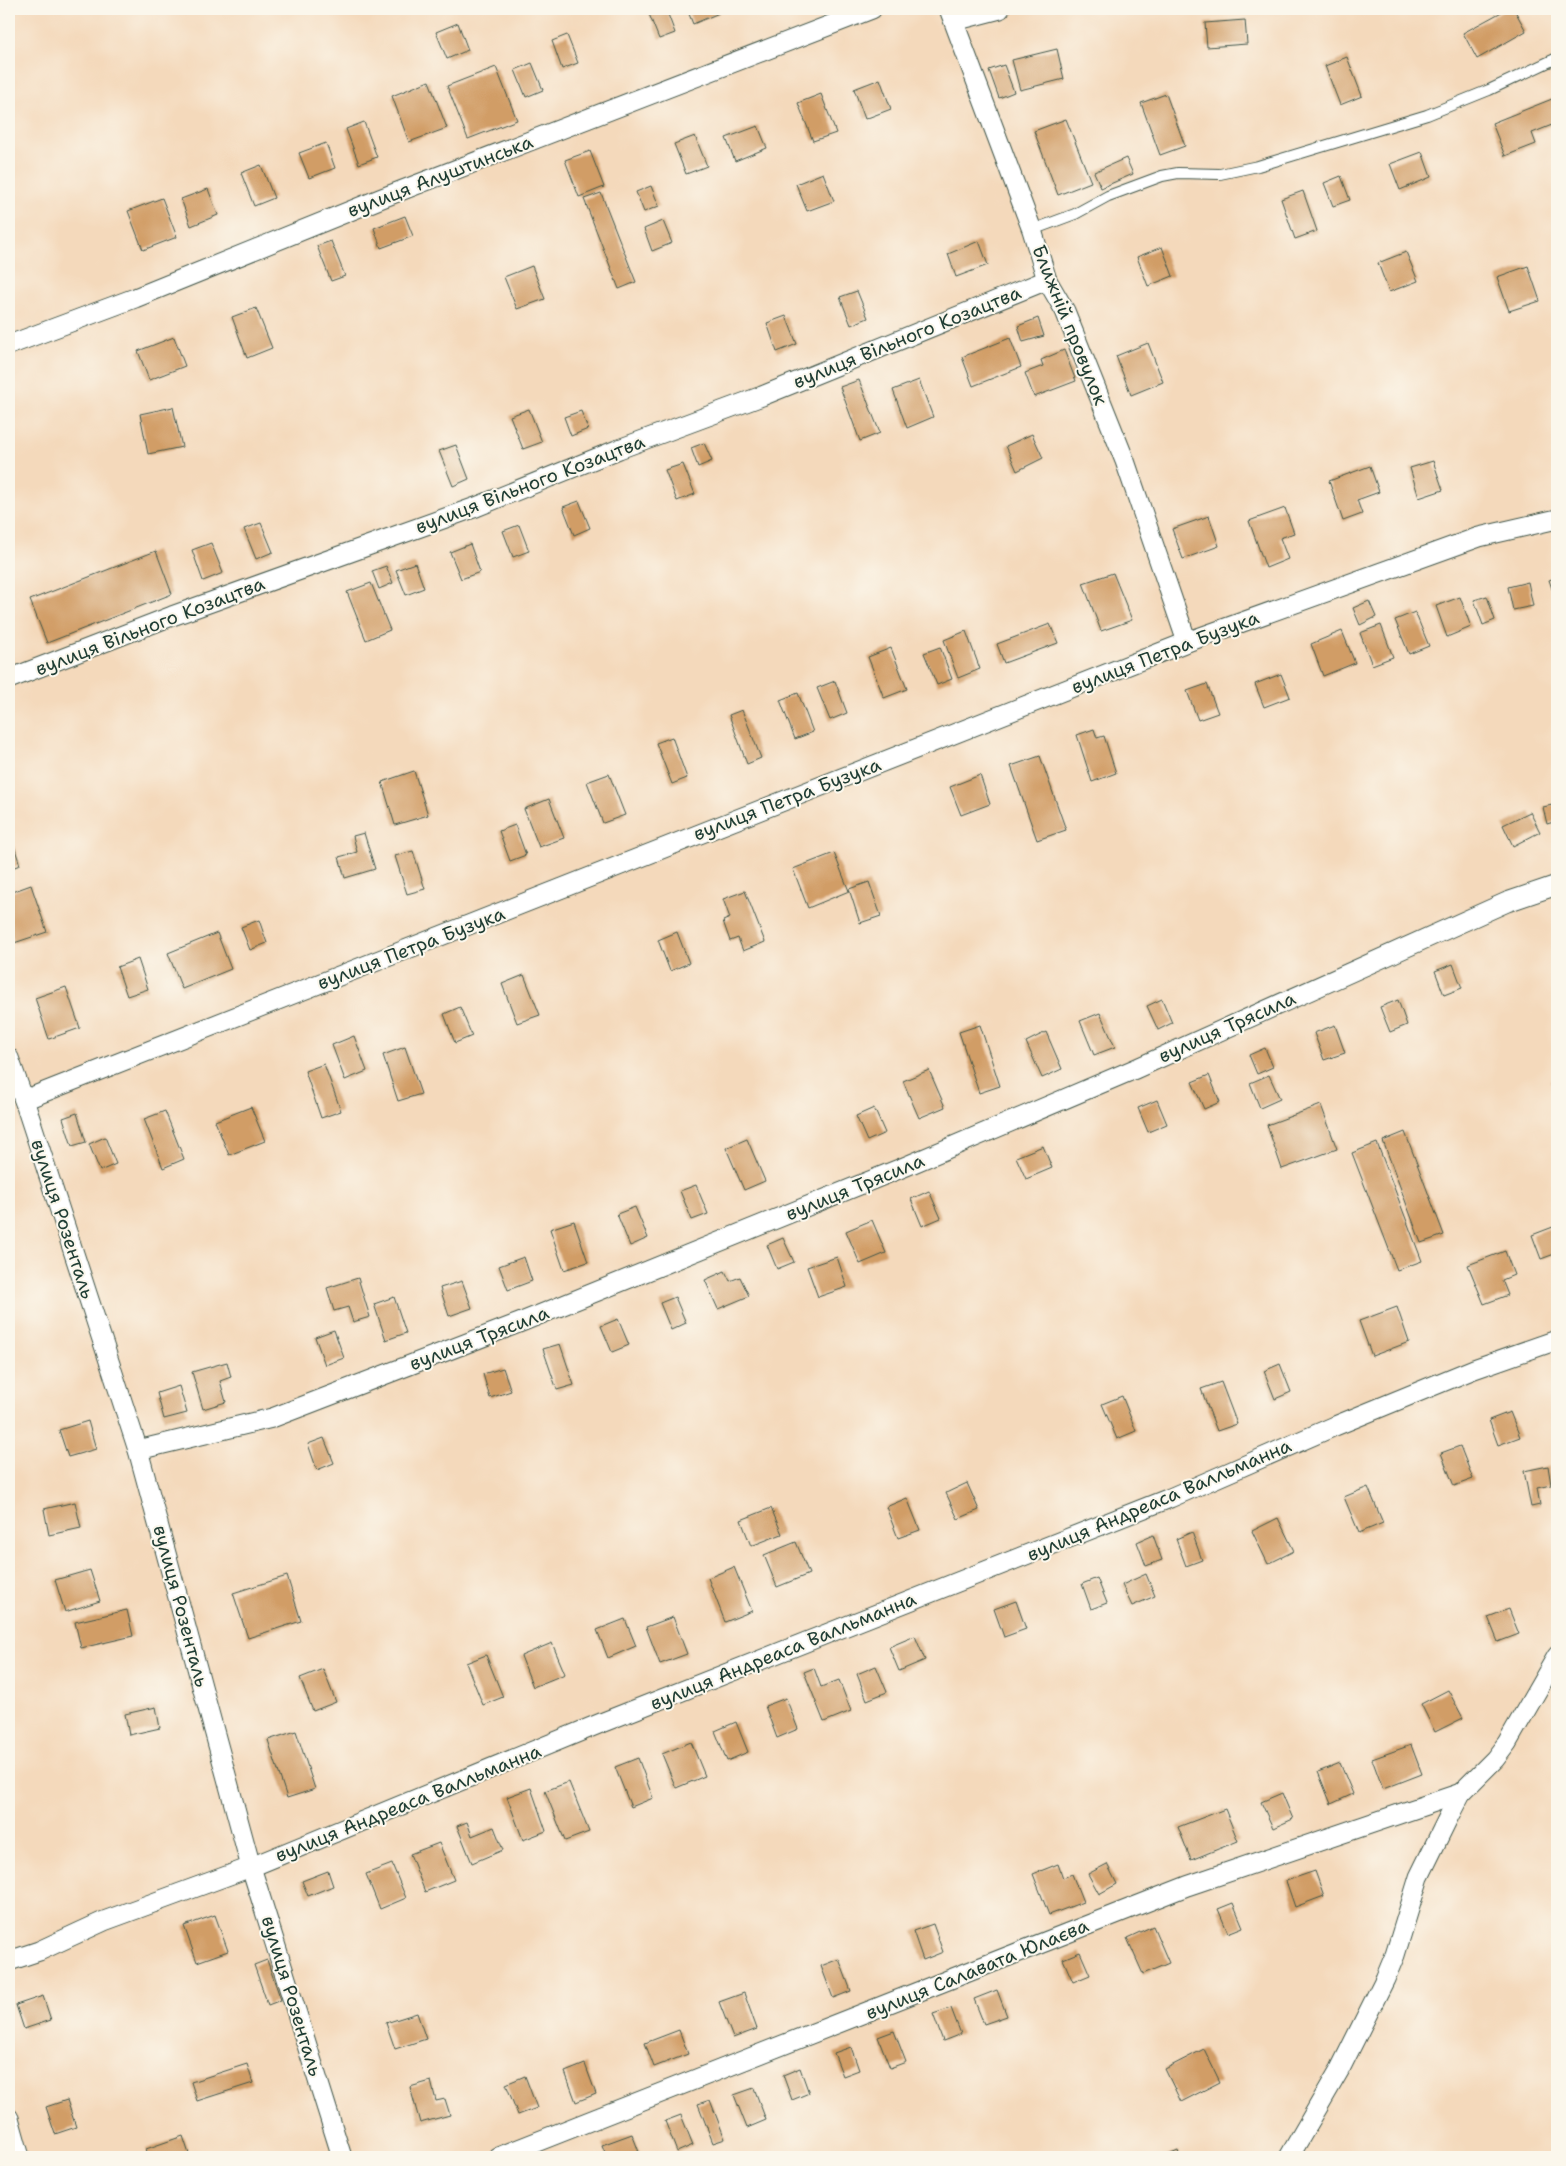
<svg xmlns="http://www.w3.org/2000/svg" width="1566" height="2166" viewBox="0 0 1566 2166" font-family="'Shantell Sans',sans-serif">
	<rect width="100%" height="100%" fill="#fbf7ec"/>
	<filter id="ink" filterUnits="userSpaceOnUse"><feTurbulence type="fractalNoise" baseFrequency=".02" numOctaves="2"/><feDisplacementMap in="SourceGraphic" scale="10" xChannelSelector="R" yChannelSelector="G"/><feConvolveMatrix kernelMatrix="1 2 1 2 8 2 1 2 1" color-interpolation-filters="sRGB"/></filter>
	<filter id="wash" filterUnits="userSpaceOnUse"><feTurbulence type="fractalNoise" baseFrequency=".0096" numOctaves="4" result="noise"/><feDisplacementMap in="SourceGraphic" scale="20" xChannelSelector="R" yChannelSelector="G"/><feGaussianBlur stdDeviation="1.12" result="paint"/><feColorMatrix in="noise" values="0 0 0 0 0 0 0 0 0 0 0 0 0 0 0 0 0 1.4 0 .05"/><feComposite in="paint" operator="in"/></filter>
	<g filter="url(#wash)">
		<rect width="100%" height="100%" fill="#f4d9bb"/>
		<g id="blocks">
			<!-- building -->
			<g fill="#d19d66">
				<path d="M647,9H666L675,33L659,39Z"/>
				<path d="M687,9H717L719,13L693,24Z"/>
				<path d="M1507,9H1514L1526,31L1477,59L1463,33Z"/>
				<path d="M1245,20L1247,44L1207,47L1205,23Z"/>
				<path d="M458,23L468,50L447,59L436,32Z"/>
				<path d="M567,35L578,63L562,69L552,41Z"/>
				<path d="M1057,49L1064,79L1020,90L1012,60Z"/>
				<path d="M1347,57L1362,96L1340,105L1325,66Z"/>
				<path d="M532,63L543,90L526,97L515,70Z"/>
				<path d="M1004,65L1014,92L999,98L989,70Z"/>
				<path d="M496,67L517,120L468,139L447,86Z"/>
				<path d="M880,79L891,109L865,119L854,89Z"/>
				<path d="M429,81L447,128L409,142L392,96Z"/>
				<path d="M821,94L836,133L813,141L798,103Z"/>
				<path d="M1166,94L1185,146L1160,155L1141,103Z"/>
				<path d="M1557,97V123L1532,133L1536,144L1505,156L1492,123Z"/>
				<path d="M1066,119L1091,182L1058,195L1034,131Z"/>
				<path d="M364,122L377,157L359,164L346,129Z"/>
				<path d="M758,126L767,148L735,161L726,138Z"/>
				<path d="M695,136L707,166L686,174L674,144Z"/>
				<path d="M326,143L335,168L309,178L299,153Z"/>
				<path d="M590,151L604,187L579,197L565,160Z"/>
				<path d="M1422,152L1431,177L1400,190L1390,164Z"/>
				<path d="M1126,158L1133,174L1101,188L1094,172Z"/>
				<path d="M261,165L274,198L254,206L241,173Z"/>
				<path d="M823,173L834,201L807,211L796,184Z"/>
				<path d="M1341,176L1350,200L1333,206L1324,183Z"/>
				<path d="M651,186L659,206L644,212L636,192Z"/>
				<path d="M208,189L218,215L191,226L181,199Z"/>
				<path d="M1303,191L1317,231L1295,239L1281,199Z"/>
				<path d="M601,193L636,282L619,289L584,199Z"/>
				<path d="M162,198L177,237L143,250L128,211Z"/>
				<path d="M405,216L413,236L381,248L374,228Z"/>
				<path d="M663,221L672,243L652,251L644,229Z"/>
				<path d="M331,241L345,276L331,281L317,246Z"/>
				<path d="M979,241L988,265L956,277L948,254Z"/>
				<path d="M1162,247L1173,276L1148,286L1137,257Z"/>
				<path d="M1406,252L1418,281L1389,292L1378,263Z"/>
				<path d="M532,266L545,299L517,309L504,277Z"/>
				<path d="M1528,266L1540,301L1509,311L1497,277Z"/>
				<path d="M857,291L868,318L851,325L840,297Z"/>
				<path d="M256,308L272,348L247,358L232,317Z"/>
				<path d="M786,316L797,344L777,352L767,323Z"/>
				<path d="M1038,318L1044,336L1023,342L1018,326Z"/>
				<path d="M174,337L185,366L149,380L138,351Z"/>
				<path d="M1010,338L1021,367L973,386L962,357Z"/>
				<path d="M1148,343L1163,382L1131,395L1116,356Z"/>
				<path d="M1064,350L1076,381L1034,397L1025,373L1043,366L1041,360Z"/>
				<path d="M859,380L880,433L860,441L840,387Z"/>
				<path d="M919,380L933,417L907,428L893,390Z"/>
				<path d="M173,407L182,447L148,454L140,414Z"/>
				<path d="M529,409L542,442L523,449L510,416Z"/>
				<path d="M581,411L588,429L571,436L564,417Z"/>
				<path d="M1032,434L1043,458L1017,471L1006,446Z"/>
				<path d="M704,443L712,461L698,467L691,448Z"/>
				<path d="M456,445L469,479L453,486L439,451Z"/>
				<path d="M1433,461L1443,490L1419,498L1410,468Z"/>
				<path d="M683,464L695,494L677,501L665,470Z"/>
				<path d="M1370,466L1379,492L1357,500L1362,514L1343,521L1329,481Z"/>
				<path d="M579,501L590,528L574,535L563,507Z"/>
				<path d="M1285,508L1294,533L1280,538L1288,559L1266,568L1249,521Z"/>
				<path d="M1209,516L1219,546L1183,559L1172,529Z"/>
				<path d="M261,523L273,552L256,559L244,529Z"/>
				<path d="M519,525L529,551L513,557L503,531Z"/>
				<path d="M211,543L223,573L203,581L192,550Z"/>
				<path d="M470,544L480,572L461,579L450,552Z"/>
				<path d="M156,551L172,594L47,643L30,600Z"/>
				<path d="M415,563L424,588L406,595L396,570Z"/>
				<path d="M386,566L393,583L379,589L372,571Z"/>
				<path d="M1113,573L1132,620L1101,631L1083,583Z"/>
				<path d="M1557,577V603L1549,580Z"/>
				<path d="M1528,582L1533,606L1513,610L1508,587Z"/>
				<path d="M371,583L390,630L366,640L347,592Z"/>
				<path d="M1487,596L1495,620L1483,625L1474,600Z"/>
				<path d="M1460,597L1471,627L1447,637L1436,606Z"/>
				<path d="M1369,601L1376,617L1360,625L1353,608Z"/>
				<path d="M1415,612L1429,646L1409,654L1395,620Z"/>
				<path d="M1050,624L1058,643L1004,663L997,644Z"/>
				<path d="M1381,625L1393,657L1372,665L1360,633Z"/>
				<path d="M966,631L980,669L958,678L944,640Z"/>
				<path d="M1342,631L1355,663L1323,676L1311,644Z"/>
				<path d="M940,647L952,679L937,685L924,653Z"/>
				<path d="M891,648L907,689L884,698L868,657Z"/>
				<path d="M1281,674L1290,697L1264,707L1255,684Z"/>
				<path d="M835,681L847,713L830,720L817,688Z"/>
				<path d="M1207,684L1218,713L1198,720L1187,691Z"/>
				<path d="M798,693L813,732L795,739L780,700Z"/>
				<path d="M742,710L761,758L747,764L729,715Z"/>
				<path d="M1094,729L1097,738L1104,736L1116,773L1092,782L1077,735Z"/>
				<path d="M672,737L687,778L672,784L656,743Z"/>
				<path d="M1040,756L1066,830L1037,840L1011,766Z"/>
				<path d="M414,771L428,815L395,825L382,782Z"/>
				<path d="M609,774L625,815L603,823L587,782Z"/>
				<path d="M980,775L990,804L961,815L950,787Z"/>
				<path d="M549,799L564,838L539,847L524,809Z"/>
				<path d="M1557,804V821L1547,824L1543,807Z"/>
				<path d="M1530,812L1540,832L1513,846L1503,825Z"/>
				<path d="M515,825L526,855L510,861L499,831Z"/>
				<path d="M364,833L375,869L345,878L339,857L357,852L353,836Z"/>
				<path d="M14,846L20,865L9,869V848Z"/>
				<path d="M413,851L425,889L407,894L395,856Z"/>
				<path d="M834,853L849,891L808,908L793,869Z"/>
				<path d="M869,882L881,916L860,923L849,889Z"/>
				<path d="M31,885L47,932L14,943L9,927V893Z"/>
				<path d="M745,891L765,942L743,951L738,938L730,941L723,921L730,918L723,899Z"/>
				<path d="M259,920L267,943L250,950L241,927Z"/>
				<path d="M677,932L689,963L670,971L658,940Z"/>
				<path d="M217,933L231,969L182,989L168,953Z"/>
				<path d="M138,959L148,989L127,996L117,967Z"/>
				<path d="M1453,964L1462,988L1444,995L1435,971Z"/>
				<path d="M524,975L540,1015L517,1023L502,984Z"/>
				<path d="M66,987L80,1028L49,1039L35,998Z"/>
				<path d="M1162,999L1172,1023L1158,1030L1147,1006Z"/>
				<path d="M1398,1000L1407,1025L1390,1032L1380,1007Z"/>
				<path d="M460,1007L472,1036L455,1043L444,1014Z"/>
				<path d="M1100,1013L1115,1047L1094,1055L1080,1021Z"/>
				<path d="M980,1025L1000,1086L979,1093L959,1032Z"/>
				<path d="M1335,1025L1345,1053L1324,1060L1314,1033Z"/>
				<path d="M1046,1032L1062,1069L1042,1078L1026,1042Z"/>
				<path d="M354,1036L367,1071L345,1080L332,1045Z"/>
				<path d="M405,1047L421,1094L398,1101L383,1055Z"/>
				<path d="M1265,1048L1273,1067L1257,1074L1249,1055Z"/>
				<path d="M324,1064L341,1111L321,1118L305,1071Z"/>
				<path d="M929,1070L945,1107L919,1118L903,1081Z"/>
				<path d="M1209,1075L1220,1102L1204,1109L1192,1082Z"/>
				<path d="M1269,1075L1280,1099L1260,1108L1250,1083Z"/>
				<path d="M1557,1079V1099L1551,1081Z"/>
				<path d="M1157,1100L1167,1124L1148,1132L1138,1108Z"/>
				<path d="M1321,1105L1337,1149L1282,1169L1267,1125Z"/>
				<path d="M251,1107L265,1141L229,1155L215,1121Z"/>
				<path d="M874,1108L885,1133L867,1141L856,1116Z"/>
				<path d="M165,1111L184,1159L163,1168L144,1119Z"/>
				<path d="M77,1113L86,1142L72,1146L63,1118Z"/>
				<path d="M1405,1132L1444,1235L1421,1243L1383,1141Z"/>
				<path d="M105,1137L116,1164L100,1171L89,1144Z"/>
				<path d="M747,1139L765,1181L744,1190L726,1148Z"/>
				<path d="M1377,1143L1422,1261L1397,1270L1352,1153Z"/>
				<path d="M1043,1146L1052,1168L1026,1179L1016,1157Z"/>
				<path d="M696,1185L708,1214L692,1220L680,1191Z"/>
				<path d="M929,1191L941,1218L922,1226L911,1199Z"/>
				<path d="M635,1207L648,1238L630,1246L617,1214Z"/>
				<path d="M872,1220L886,1253L860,1264L846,1231Z"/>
				<path d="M574,1221L588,1262L564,1270L550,1229Z"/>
				<path d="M1553,1227L1557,1239V1253L1541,1259L1532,1235Z"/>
				<path d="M783,1238L794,1262L777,1269L767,1245Z"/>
				<path d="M1505,1251L1514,1275L1502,1280L1508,1295L1484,1304L1468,1265Z"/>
				<path d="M524,1257L532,1281L508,1290L499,1266Z"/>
				<path d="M837,1257L847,1287L818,1297L807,1267Z"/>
				<path d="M725,1271L730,1281L740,1277L749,1296L718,1309L705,1280Z"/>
				<path d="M358,1278L370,1317L353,1322L348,1307L334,1311L327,1288Z"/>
				<path d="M462,1281L472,1308L449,1316L440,1288Z"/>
				<path d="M394,1297L406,1333L386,1340L374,1304Z"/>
				<path d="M675,1297L686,1323L671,1330L660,1303Z"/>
				<path d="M1397,1307L1409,1342L1372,1356L1359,1321Z"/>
				<path d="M618,1319L629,1345L612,1352L601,1326Z"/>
				<path d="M334,1330L344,1358L325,1365L315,1337Z"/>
				<path d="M560,1344L574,1385L557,1390L543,1349Z"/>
				<path d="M227,1362L231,1377L220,1381L226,1402L203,1409L192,1372Z"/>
				<path d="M1280,1364L1291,1392L1275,1399L1264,1371Z"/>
				<path d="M503,1368L511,1391L490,1398L483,1374Z"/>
				<path d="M1221,1382L1237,1424L1217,1431L1201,1389Z"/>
				<path d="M179,1386L187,1413L164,1419L157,1393Z"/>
				<path d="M1122,1396L1136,1431L1117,1439L1102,1404Z"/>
				<path d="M1510,1412L1520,1437L1498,1445L1489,1420Z"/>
				<path d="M88,1421L96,1449L68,1457L59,1430Z"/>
				<path d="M324,1438L334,1463L317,1470L308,1444Z"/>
				<path d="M1460,1446L1473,1479L1454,1486L1441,1453Z"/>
				<path d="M1548,1466L1551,1485L1537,1488L1540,1505L1531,1507L1524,1471Z"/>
				<path d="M967,1483L979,1510L958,1519L946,1493Z"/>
				<path d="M1368,1487L1383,1523L1359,1533L1344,1497Z"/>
				<path d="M907,1498L920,1530L898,1538L886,1507Z"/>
				<path d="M75,1502L81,1528L49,1535L44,1509Z"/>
				<path d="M771,1508L782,1534L751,1546L741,1520Z"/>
				<path d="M1278,1518L1294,1551L1268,1564L1252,1531Z"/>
				<path d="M1192,1532L1202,1560L1186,1566L1176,1539Z"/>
				<path d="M1153,1535L1162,1560L1146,1566L1137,1542Z"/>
				<path d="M796,1542L809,1574L777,1587L764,1555Z"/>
				<path d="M734,1567L752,1611L725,1622L708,1578Z"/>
				<path d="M90,1570L100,1601L65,1612L55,1580Z"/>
				<path d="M1146,1574L1155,1596L1132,1606L1122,1585Z"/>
				<path d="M287,1576L301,1621L248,1638L233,1593Z"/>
				<path d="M1097,1578L1107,1603L1091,1609L1082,1584Z"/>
				<path d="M1016,1601L1026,1629L1004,1637L994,1609Z"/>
				<path d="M1509,1609L1519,1634L1498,1642L1488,1617Z"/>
				<path d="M127,1610L133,1636L81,1648L75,1622Z"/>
				<path d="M673,1617L687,1654L660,1664L646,1627Z"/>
				<path d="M625,1619L636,1646L608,1658L597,1630Z"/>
				<path d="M915,1636L925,1660L899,1671L889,1647Z"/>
				<path d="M552,1643L565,1674L533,1687L521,1656Z"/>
				<path d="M486,1655L503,1697L483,1705L466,1663Z"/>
				<path d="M876,1666L887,1692L867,1700L857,1674Z"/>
				<path d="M814,1668L821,1687L839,1680L851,1711L824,1722L804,1672Z"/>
				<path d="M323,1669L336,1702L313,1711L300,1678Z"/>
				<path d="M1448,1690L1463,1718L1435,1732L1421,1704Z"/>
				<path d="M786,1698L798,1729L777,1738L765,1706Z"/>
				<path d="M156,1707L160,1728L129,1735L125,1714Z"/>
				<path d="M736,1722L748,1752L727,1761L715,1731Z"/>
				<path d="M296,1731L315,1789L287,1798L268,1740Z"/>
				<path d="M691,1742L705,1776L676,1788L662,1754Z"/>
				<path d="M1411,1745L1422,1774L1383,1789L1372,1759Z"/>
				<path d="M638,1758L653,1798L631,1807L615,1767Z"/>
				<path d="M1340,1763L1353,1794L1331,1804L1318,1772Z"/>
				<path d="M569,1782L589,1832L565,1841L545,1791Z"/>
				<path d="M531,1788L546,1831L523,1840L507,1797Z"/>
				<path d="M1282,1793L1293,1819L1273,1828L1261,1802Z"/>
				<path d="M1225,1809L1238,1841L1191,1860L1178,1827Z"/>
				<path d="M467,1822L472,1836L494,1827L503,1850L472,1863L457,1826Z"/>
				<path d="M439,1843L454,1880L425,1892L410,1854Z"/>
				<path d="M392,1864L406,1898L380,1909L366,1874Z"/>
				<path d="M1058,1864L1063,1878L1072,1874L1083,1902L1049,1915L1033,1874Z"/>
				<path d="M1107,1864L1117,1884L1099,1894L1088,1874Z"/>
				<path d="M328,1871L333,1886L308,1896L302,1881Z"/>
				<path d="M1315,1871L1324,1896L1295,1907L1286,1881Z"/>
				<path d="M1233,1903L1243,1927L1228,1933L1218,1909Z"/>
				<path d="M215,1915L228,1951L197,1962L184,1926Z"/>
				<path d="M933,1924L943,1952L923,1960L913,1931Z"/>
				<path d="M1153,1926L1169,1963L1143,1974L1127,1938Z"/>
				<path d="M1080,1952L1090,1975L1073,1982L1063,1959Z"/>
				<path d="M839,1959L851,1991L833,1998L821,1966Z"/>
				<path d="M267,1960L281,2000L268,2005L254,1965Z"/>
				<path d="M997,1990L1007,2016L984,2024L974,1999Z"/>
				<path d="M744,1993L757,2029L733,2038L719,2002Z"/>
				<path d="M43,1996L51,2020L24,2029L16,2005Z"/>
				<path d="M951,2008L961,2034L943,2041L933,2014Z"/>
				<path d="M417,2013L426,2039L395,2049L386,2023Z"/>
				<path d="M679,2030L688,2054L654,2067L645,2043Z"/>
				<path d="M894,2031L906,2062L890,2068L878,2037Z"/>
				<path d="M851,2047L859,2070L843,2076L834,2053Z"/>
				<path d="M1204,2049L1220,2082L1181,2102L1165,2069Z"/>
				<path d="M247,2064L253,2083L197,2101L191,2082Z"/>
				<path d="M585,2064L596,2094L576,2102L565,2072Z"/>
				<path d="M800,2068L809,2093L792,2100L783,2075Z"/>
				<path d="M525,2076L537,2108L518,2115L506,2084Z"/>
				<path d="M431,2081L436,2101L445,2099L450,2115L420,2123L410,2087Z"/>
				<path d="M754,2088L766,2120L747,2128L734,2095Z"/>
				<path d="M67,2100L76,2127L55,2134L46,2107Z"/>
				<path d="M710,2100L725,2139L713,2143L698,2104Z"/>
				<path d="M681,2115L693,2145L677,2152L665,2121Z"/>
				<path d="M632,2134L641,2157H607L602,2145Z"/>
				<path d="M183,2136L190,2157H149L146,2149Z"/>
				<path d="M1178,2151L1180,2157H1164Z"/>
			</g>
		</g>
	</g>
	<g filter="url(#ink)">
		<use href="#blocks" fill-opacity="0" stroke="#3f5448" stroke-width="1"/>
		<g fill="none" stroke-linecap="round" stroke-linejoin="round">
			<!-- service casing -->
			<g stroke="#3f5448" stroke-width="12">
				<path id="service" d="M1032,230L1075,214L1108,196L1162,176L1178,173L1220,174L1258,166L1427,115L1489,90L1557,58"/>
			</g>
			<!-- minor casing -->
			<g stroke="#3f5448" stroke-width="21">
				<g id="minor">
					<path d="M949,9L1032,230L1047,280L1065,311L1125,461L1187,642"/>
					<path d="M954,21L1000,9"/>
					<path d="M9,345L135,298L382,198L872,9"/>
					<path d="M9,679L172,616L476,507L619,449L762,396L1047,280"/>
					<path d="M9,1058L24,1100L138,1450L251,1867L342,2157"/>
					<path d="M24,1100L1187,642L1479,537L1557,519"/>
					<path d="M138,1450L272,1418L519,1323L904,1167L1135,1069L1507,902L1557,885"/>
					<path d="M9,1961L39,1951L104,1921L251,1867L601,1723L1170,1498L1335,1426L1474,1369L1557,1340"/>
					<path d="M9,2118L20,2157"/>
					<path d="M498,2157L1187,1886L1461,1793"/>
					<path d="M1289,2157L1340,2069L1385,1979L1395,1955L1419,1877L1449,1816L1461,1793L1495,1759L1507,1743L1557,1656"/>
				</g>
			</g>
			<!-- service -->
			<use href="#service" stroke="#fff" stroke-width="10"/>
			<!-- minor -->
			<use href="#minor" stroke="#fff" stroke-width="19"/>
		</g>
	</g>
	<g text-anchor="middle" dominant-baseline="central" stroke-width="4" stroke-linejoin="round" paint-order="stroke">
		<!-- street labels -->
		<g font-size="19" fill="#1f3d34" stroke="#fbf7ec">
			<text transform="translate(440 176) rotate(-21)">вулиця Алуштинська</text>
			<text transform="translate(1070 325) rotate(68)">Ближній провулок</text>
			<text transform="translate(907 337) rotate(-22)">вулиця Вільного Козацтва</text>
			<text transform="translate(530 484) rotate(-21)">вулиця Вільного Козацтва</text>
			<text transform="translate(150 626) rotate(-21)">вулиця Вільного Козацтва</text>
			<text transform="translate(1165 652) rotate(-21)">вулиця Петра Бузука</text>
			<text transform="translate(787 799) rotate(-21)">вулиця Петра Бузука</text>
			<text transform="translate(411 948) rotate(-21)">вулиця Петра Бузука</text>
			<text transform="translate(1227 1027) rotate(-24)">вулиця Трясила</text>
			<text transform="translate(855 1187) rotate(-22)">вулиця Трясила</text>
			<text transform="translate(63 1219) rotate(72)">вулиця Розенталь</text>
			<text transform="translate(479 1338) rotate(-21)">вулиця Трясила</text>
			<text transform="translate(1159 1500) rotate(-23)">вулиця Андреаса Валльманна</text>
			<text transform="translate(181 1606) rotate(75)">вулиця Розенталь</text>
			<text transform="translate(783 1651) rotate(-22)">вулиця Андреаса Валльманна</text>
			<text transform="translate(408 1803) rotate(-22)">вулиця Андреаса Валльманна</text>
			<text transform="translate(977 1969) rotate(-22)">вулиця Салавата Юлаєва</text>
			<text transform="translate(292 1996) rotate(73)">вулиця Розенталь</text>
		</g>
	</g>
	<!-- margin -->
	<rect width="1566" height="2166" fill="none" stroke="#fbf7ec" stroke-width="30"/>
</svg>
